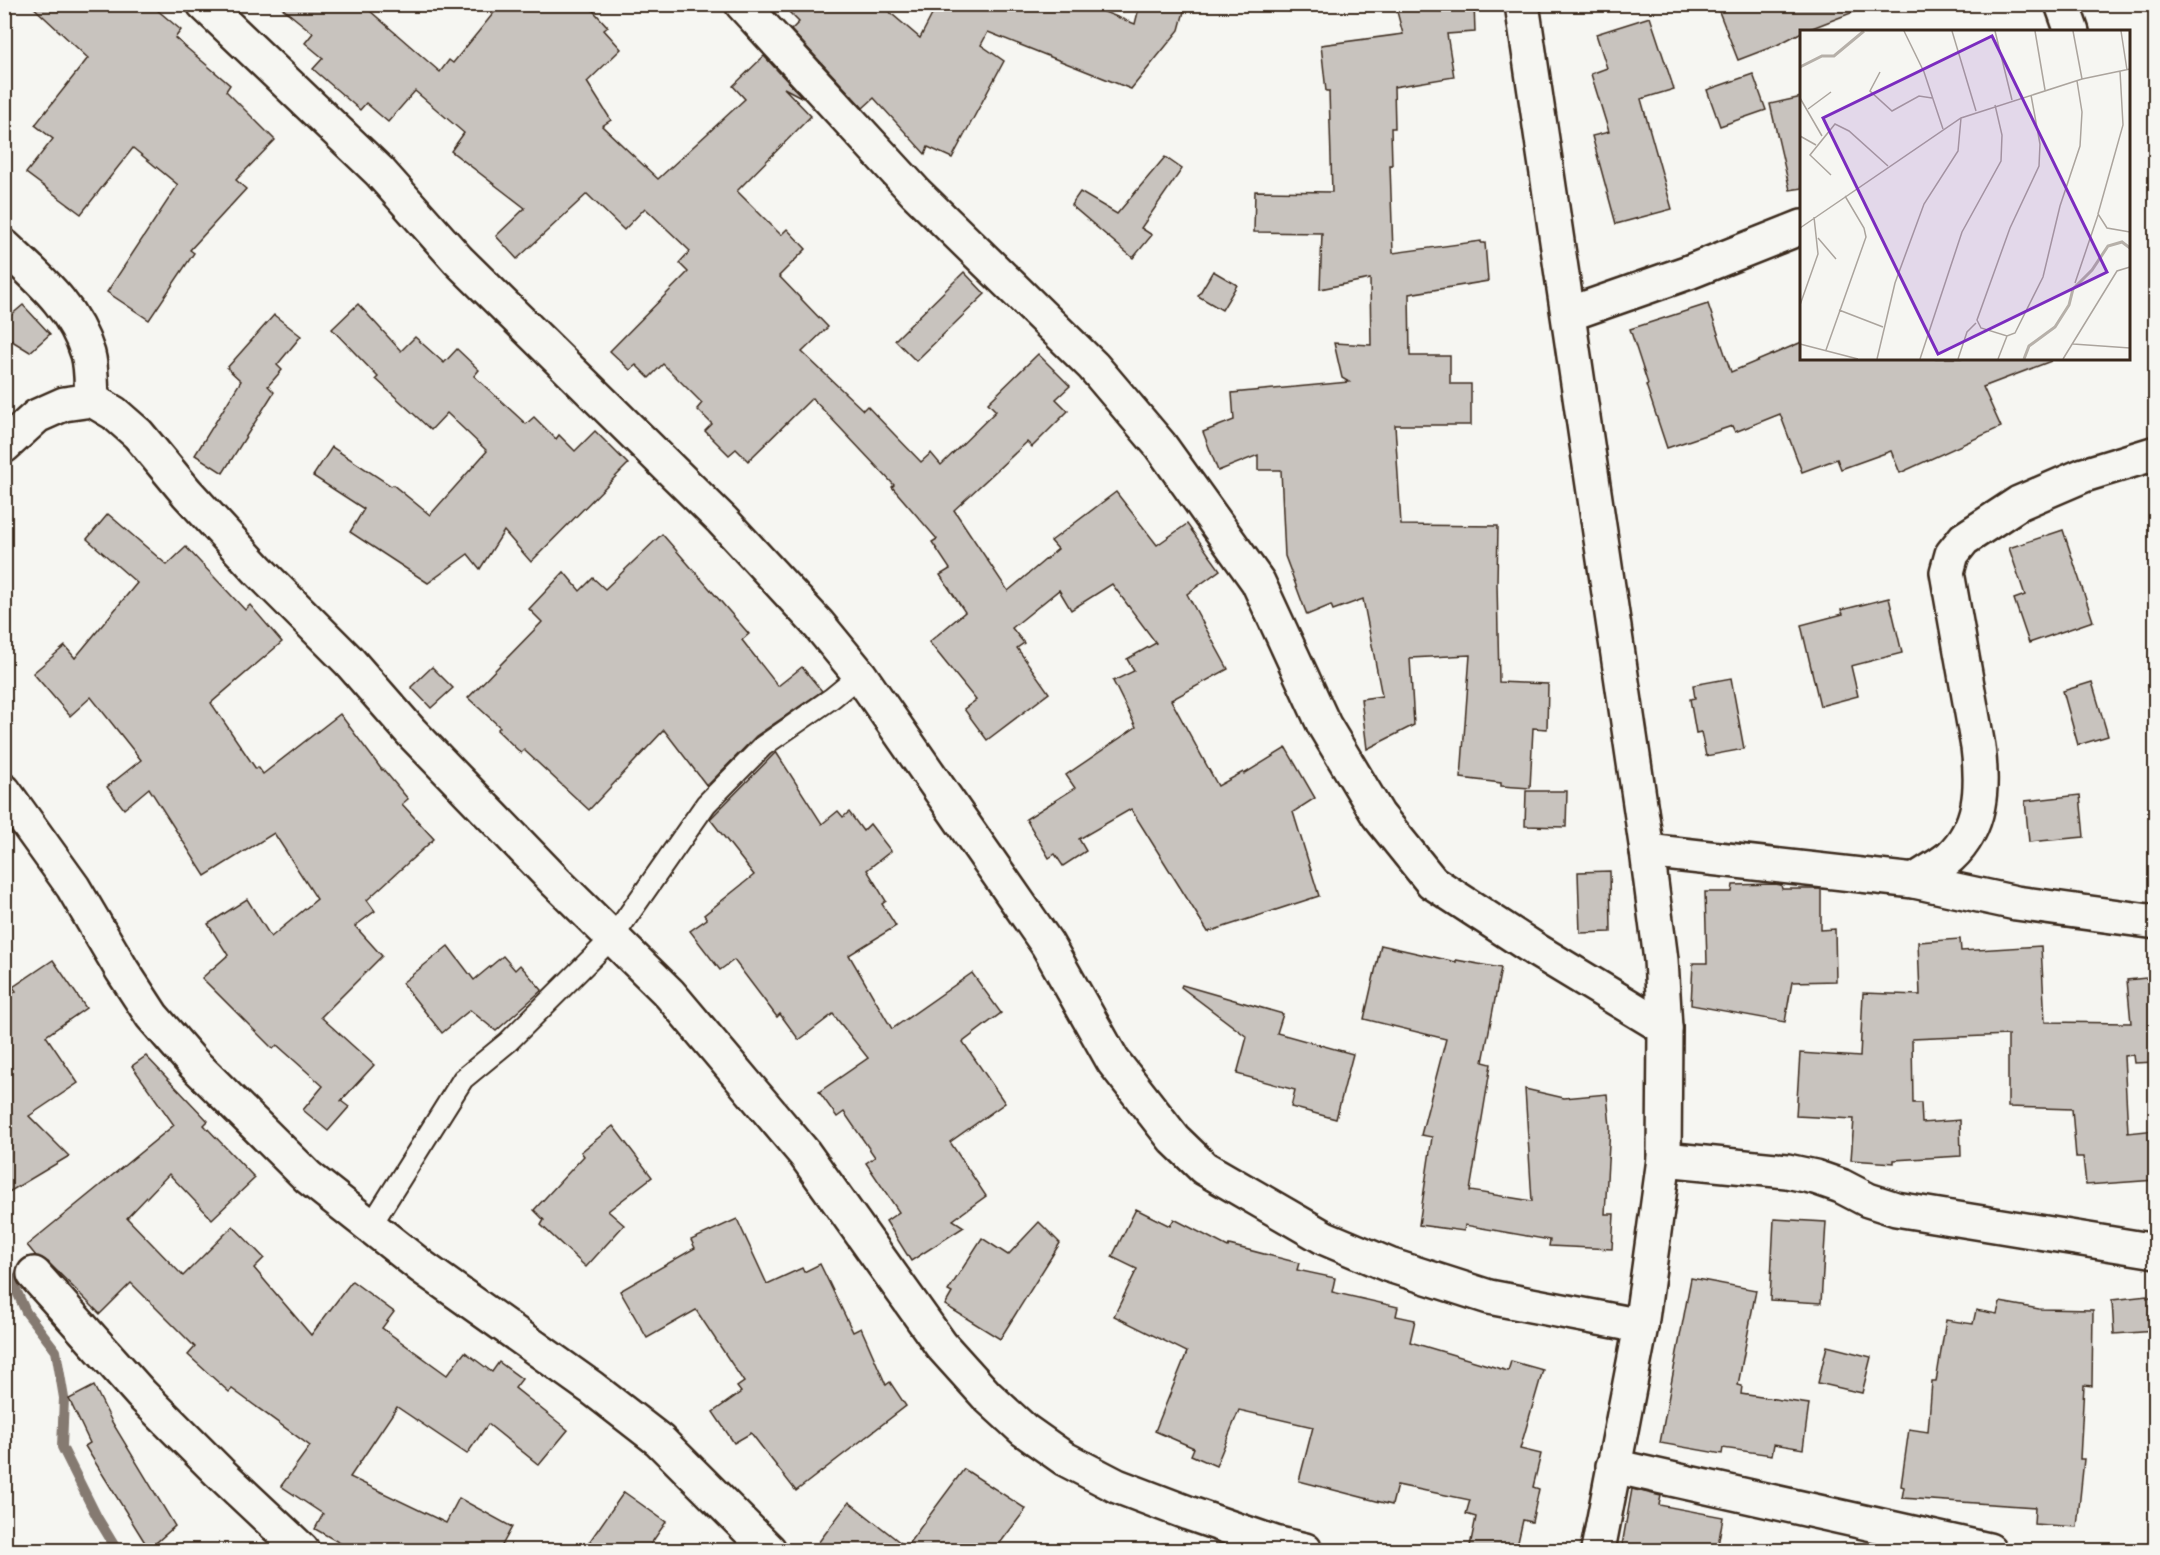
<svg xmlns="http://www.w3.org/2000/svg" width="2160" height="1555" viewBox="0 0 2160 1555" font-family="Pangolin,sans-serif">
	<rect width="100%" height="100%" fill="#f6f6f2"/>
	<filter id="ink" filterUnits="userSpaceOnUse"><feTurbulence type="fractalNoise" baseFrequency=".0167" numOctaves="2"/><feDisplacementMap in="SourceGraphic" scale="12" xChannelSelector="R" yChannelSelector="G"/><feConvolveMatrix kernelMatrix="1 2 1 2 8 2 1 2 1" color-interpolation-filters="sRGB"/></filter>
	<g filter="url(#ink)">
		<g fill="none" stroke-linecap="round" stroke-linejoin="round">
			<!-- stream -->
			<path stroke="#857a71" stroke-width="10" d="M4,1263L26,1312L56,1351L64,1398L62,1447L97,1517L117,1550"/>
		</g>
		<!-- building -->
		<g fill="#c8c3be" stroke="#3b2a1e" stroke-width="1.5">
			<path d="M30,4H150L181,30L175,38L230,85L226,91L275,140L236,180L246,189L190,250L194,253L149,320L107,292L178,185L133,148L81,214L26,173L53,139L35,125L88,58Z"/>
			<path d="M277,4H362L440,72L449,60L453,63L501,4H587L608,27L604,30L621,49L587,82L611,120L602,126L658,179L745,99L733,86L764,56L803,98L784,88L811,116L737,191L781,235L787,229L806,249L779,276L828,327L802,352L863,410L867,406L921,462L931,453L941,465L996,411L988,403L1038,354L1070,386L1056,399L1068,411L1032,447L1027,442L954,510L1008,591L1058,549L1051,541L1116,492L1157,545L1187,524L1220,570L1187,594L1228,669L1171,700L1218,786L1243,772L1244,774L1286,748L1315,798L1293,812L1319,896L1208,932L1131,809L1079,839L1086,851L1063,866L1055,854L1049,858L1026,819L1075,788L1066,775L1136,727L1113,681L1134,671L1127,659L1156,643L1112,584L1071,610L1059,590L1012,628L1024,643L1017,648L1049,693L987,740L964,709L976,700L929,642L965,612L940,575L950,569L932,542L937,539L892,487L894,485L812,398L748,461L736,449L729,455L705,431L712,424L697,409L702,403L663,364L649,378L636,365L630,370L610,351L688,272L679,263L690,251L645,208L624,230L587,194L517,259L496,236L525,208L451,151L464,133L415,91L388,122L366,103L360,110L313,69L323,58L305,43L313,33Z"/>
			<path d="M781,4H880L920,38L934,11L922,6V4H1084L1135,24L1140,4H1186L1179,30L1131,89L988,32L981,45L1004,61L952,158L928,147L925,154L874,98L863,108L791,30L799,22Z"/>
			<path d="M1395,4H1474L1475,32L1447,34L1454,77L1394,87L1395,128H1391L1392,165H1390L1393,253L1481,241V243H1485L1488,281L1409,294L1410,356H1450V384H1471V425H1395L1401,525L1498,526L1497,583L1499,682L1548,684L1547,729L1533,728L1530,788L1501,786V783L1461,778L1470,655L1410,658L1414,725L1367,749L1361,699L1382,696L1363,599L1333,610L1331,605L1307,615L1285,556L1281,470H1258V455L1218,471L1203,432L1234,420L1232,393L1349,382L1342,378L1334,343L1371,345L1370,279L1320,289L1322,233L1254,232L1255,191L1332,192L1329,91H1326L1321,45L1403,34Z"/>
			<path d="M1716,4H1869V6L1802,32L1777,45L1738,60Z"/>
			<path d="M1650,17L1674,89L1641,99L1672,209L1616,224L1592,136L1609,132L1591,74L1607,68L1596,34Z"/>
			<path d="M1753,74L1766,110L1720,126L1707,90Z"/>
			<path d="M1802,97V188L1790,190L1770,104Z"/>
			<path d="M1165,157L1182,169L1141,228L1152,235L1133,258L1071,205L1080,192L1117,214Z"/>
			<path d="M1213,271L1237,285L1222,310L1198,296Z"/>
			<path d="M964,272L985,294L916,361L895,340Z"/>
			<path d="M358,304L401,351L415,337L444,363L457,349L479,370L474,376L526,424L534,417L556,439L559,435L575,451L595,431L628,464L531,562L504,531L480,569L468,554L428,583L350,532L364,509L313,476L332,447L391,486L393,485L430,515L487,451L447,413L431,430L376,379L378,377L332,329Z"/>
			<path d="M1708,304L1731,372L1802,342V358H2050L2051,361L1983,387L2001,427L1900,473L1891,451L1841,469L1837,459L1802,472L1780,414L1735,432L1732,426L1667,448L1646,385L1648,384L1630,329Z"/>
			<path d="M23,305L50,334L30,352L4,336V321Z"/>
			<path d="M274,315L301,336L277,365L282,370L268,386L274,392L223,473L195,455L241,381L227,368Z"/>
			<path d="M108,514L167,565L186,547L245,610L250,605L282,642L211,703L256,769L258,767L263,774L340,714L382,770L383,769L408,799L402,804L434,839L367,900L375,911L355,926L382,956L321,1017L374,1065L341,1101L349,1107L328,1131L303,1110L323,1086L277,1045L273,1049L202,978L228,955L208,924L247,899L271,937L317,899L274,833L205,876L149,788L124,809L107,787L141,760L91,697L70,716L33,673L65,646L75,658L137,583L87,539Z"/>
			<path d="M2063,530L2093,621L2029,643L2014,599L2025,595L2009,548Z"/>
			<path d="M662,534L749,634L742,640L778,686L802,667L822,691L756,736L707,786L664,730L589,810L524,750L521,753L497,730L500,727L468,698L542,622L529,609L564,572L580,591L593,578L605,589Z"/>
			<path d="M1889,598L1902,653L1851,666L1858,696L1820,706L1801,625L1843,614L1841,610Z"/>
			<path d="M432,667L453,688L431,708L411,687Z"/>
			<path d="M1731,678L1744,749L1706,756L1701,732L1696,733L1690,699L1695,698L1693,685Z"/>
			<path d="M2092,682L2108,736L2078,745L2063,691Z"/>
			<path d="M776,752L822,824L838,811L843,817L849,812L863,831L870,824L891,851L867,870L886,901L882,904L896,926L849,955L892,1029L972,973L1001,1013L963,1042L1005,1103L950,1142L986,1196L953,1220L964,1227L911,1261L886,1221L899,1212L866,1163L875,1157L844,1112L837,1117L819,1092L868,1058L833,1014L799,1040L780,1014L777,1017L734,960L720,970L690,931L707,919L704,915L754,875L710,819Z"/>
			<path d="M1526,791H1567L1566,827L1525,826Z"/>
			<path d="M2080,795L2084,837L2029,842L2025,801Z"/>
			<path d="M1610,871L1611,932L1580,933L1578,872Z"/>
			<path d="M1775,884L1781,885L1782,889H1821V930L1835,929L1836,981L1792,982L1785,1022L1691,1005L1693,963H1707L1705,892H1732L1733,885Z"/>
			<path d="M1960,939L1961,951L2041,946L2045,1022L2131,1023L2127,980L2156,977V1062L2134,1063L2133,1055L2124,1056L2128,1133L2156,1130V1180L2086,1185L2083,1157H2076L2072,1109L2008,1107V1035L1912,1039L1913,1103H1921L1922,1123L1960,1120L1961,1156L1894,1160V1163L1851,1160L1854,1119L1796,1116L1800,1053L1860,1057L1863,993L1920,995L1918,942Z"/>
			<path d="M1381,945L1456,962V960L1501,968L1483,1062L1491,1064L1470,1191L1532,1201L1525,1089L1564,1098L1607,1094L1610,1127L1605,1214H1614L1612,1249L1549,1246L1550,1240L1465,1225L1464,1231L1419,1225L1432,1137L1421,1135L1446,1039L1364,1019Z"/>
			<path d="M448,946L474,980L503,956L515,970L520,965L542,990L496,1031L470,1010L442,1033L402,983Z"/>
			<path d="M53,960L86,1008L46,1036L78,1083L29,1116L69,1156L4,1195V1000L16,991L13,987Z"/>
			<path d="M1182,985L1283,1014L1277,1033L1353,1054L1336,1119L1291,1107L1295,1090L1237,1074L1247,1037L1181,987Z"/>
			<path d="M146,1056L208,1121L204,1125L255,1178L212,1219L169,1174L127,1218L183,1276L233,1226L264,1258L254,1268L311,1335L352,1281L394,1312L382,1328L447,1375L465,1352L492,1372L499,1362L522,1379L515,1388L568,1430L539,1465L488,1424L467,1454L397,1407L350,1477L446,1523L459,1498L512,1527L500,1549L505,1551H354L315,1529L323,1514L281,1486L310,1446L232,1389L229,1392L188,1355L195,1347L131,1283L100,1314L48,1262L36,1256L27,1245L174,1125L132,1066Z"/>
			<path d="M613,1126L652,1177L608,1211L624,1225L586,1267L541,1225L544,1220L534,1210L584,1156L581,1152Z"/>
			<path d="M1136,1209L1170,1226L1174,1219L1228,1247L1229,1245L1299,1263L1297,1270L1335,1278L1332,1292L1398,1307L1396,1316L1415,1320L1410,1342L1508,1371L1511,1361L1543,1370L1520,1449L1541,1454L1533,1487L1539,1489L1532,1522L1523,1520L1516,1551H1469L1476,1517L1466,1514L1470,1500L1397,1485L1392,1505L1299,1481L1313,1427L1239,1410L1216,1466L1191,1455L1194,1448L1155,1431L1187,1352L1114,1316L1137,1269L1112,1257Z"/>
			<path d="M737,1219L767,1284L802,1268L804,1272L820,1264L853,1332L861,1328L886,1385L890,1382L906,1406L796,1491L751,1433L734,1443L713,1412L741,1392L737,1387L744,1382L696,1310L647,1338L620,1291L695,1248L691,1240Z"/>
			<path d="M1774,1219L1826,1222L1821,1303L1770,1300Z"/>
			<path d="M1039,1222L1060,1243L1000,1339L945,1305L952,1293L948,1291L982,1238L1008,1255Z"/>
			<path d="M1691,1278L1756,1290L1738,1385L1742,1386L1741,1394L1809,1404L1803,1449L1774,1444L1772,1455L1723,1448L1722,1454L1660,1443Z"/>
			<path d="M2147,1296V1298H2156V1331L2114,1334L2112,1300Z"/>
			<path d="M2000,1302L2039,1309L2093,1310L2092,1386L2084,1385L2080,1459H2084L2077,1527L2034,1524L2035,1507L1902,1498L1904,1487L1901,1486L1909,1429L1928,1432L1932,1382H1936L1946,1320L1973,1324L1976,1310L1997,1314Z"/>
			<path d="M1827,1346L1871,1357L1862,1393L1818,1383Z"/>
			<path d="M94,1386L112,1422L175,1526L149,1549L85,1446L90,1443L69,1399Z"/>
			<path d="M964,1469L1026,1509L994,1551H812L849,1502L906,1547Z"/>
			<path d="M1632,1489L1661,1496L1659,1505L1723,1517L1717,1551H1621Z"/>
			<path d="M624,1492L666,1522L646,1551H583Z"/>
		</g>
		<g fill="none" stroke-linecap="round" stroke-linejoin="round">
			<!-- lane casing -->
			<g stroke="#3b2a1e" stroke-width="24">
				<path id="lane" d="M370,1227L463,1079L508,1042L613,937L706,804L763,746L832,698L860,675"/>
			</g>
			<!-- street casing -->
			<g stroke="#3b2a1e" stroke-width="38">
				<g id="street">
					<path d="M204,4L379,171L458,260L722,520L819,625L860,675L1047,944L1113,1061L1174,1139L1204,1168L1325,1238L1389,1265L1489,1297L1641,1326"/>
					<path d="M742,4L916,193L1093,366L1160,445L1258,582L1324,725L1378,815L1432,882L1536,950L1665,1028"/>
					<path d="M2062,4L2072,32"/>
					<path d="M4,246C39,279 74,307 88,354C92,368 91,385 92,400"/>
					<path d="M1569,314L1689,272L1802,227"/>
					<path d="M4,446L37,416L64,404L92,400L114,413L138,434L187,493L259,571L349,661L412,733L556,882L669,993L804,1153L941,1345L987,1396L1024,1430L1065,1459L1117,1486L1188,1513L1275,1543L1305,1550"/>
					<path d="M4,791L73,887L122,970L152,1016L193,1063L308,1177L422,1267L592,1388L659,1440L769,1550"/>
					<path d="M1647,851L1914,881L2016,903L2156,922"/>
					<path d="M1914,881C1926,873 1939,866 1950,857C1982,827 1983,787 1978,747L1947,572L1952,554L1964,539L2019,503L2084,475L2156,453"/>
					<path d="M1664,1159L1787,1171L1815,1177L1841,1186L1868,1200L1896,1209L2156,1251"/>
					<path d="M34,1274L141,1394L219,1472L302,1550"/>
					<path d="M1613,1466L1989,1550"/>
				</g>
			</g>
			<!-- secondary casing -->
			<g stroke="#3b2a1e" stroke-width="38">
				<path id="secondary" d="M1522,4L1647,851L1661,960L1665,1028L1664,1159L1641,1326L1598,1550"/>
			</g>
			<!-- lane -->
			<use href="#lane" stroke="#f6f6f2" stroke-width="20"/>
			<!-- street -->
			<use href="#street" stroke="#f6f6f2" stroke-width="33"/>
			<!-- secondary -->
			<use href="#secondary" stroke="#f6f6f2" stroke-width="33"/>
		</g>
	</g>
	<!-- overview -->
	<g transform="translate(1800 30)">
		<rect width="330" height="330" fill="#f6f6f2"/>
		<path fill="none" stroke="#b6b0a9" stroke-width="3" d="M0,37L22,26H34L64,1M224,329L229,316L255,297L269,275L273,259L292,240L308,216L322,212L330,218"/>
		<path fill="none" stroke="#aba49d" stroke-width="1.5" d="M104,1L124,42L143,99M152,1L176,81M195,1L212,70M235,1L245,60M273,1L282,49M321,1L327,40M320,41L323,95L298,184L307,198L330,202M80,42L70,61L92,81L119,66L132,68M231,65L240,114L239,136L210,198L177,290L181,298L207,306L215,303L243,247L260,176L280,116L282,82L277,51M0,68L22,106M8,79L31,62M0,106L16,115M31,145L10,125L35,94L49,101L88,136M0,198L161,88L282,49L330,39M18,208L36,229M275,253L298,185M0,275L18,224L14,187M39,280L83,297M0,314L58,329M273,314L330,318M26,320L66,207L64,198L45,166M77,329L95,253L124,174L158,121L161,88M120,329L162,202L201,131L202,105L195,75M158,329L167,302L176,293M198,329L207,306M263,329L317,241L330,237"/>
		<path fill="#7b2cbf" fill-opacity="0.15" stroke="#7b2cbf" stroke-width="3" d="M192,6L307,242L138,324L23,88Z"/>
		<rect width="330" height="330" fill="none" stroke="#3b2a1e" stroke-width="3"/>
	</g>
	<!-- margin -->
	<rect width="2160" height="1555" fill="none" stroke="#f6f6f2" stroke-width="24"/>
	<rect x="12" y="12" width="2136" height="1531" fill="none" stroke="#3b2a1e" stroke-width="2" filter="url(#ink)"/>
</svg>
